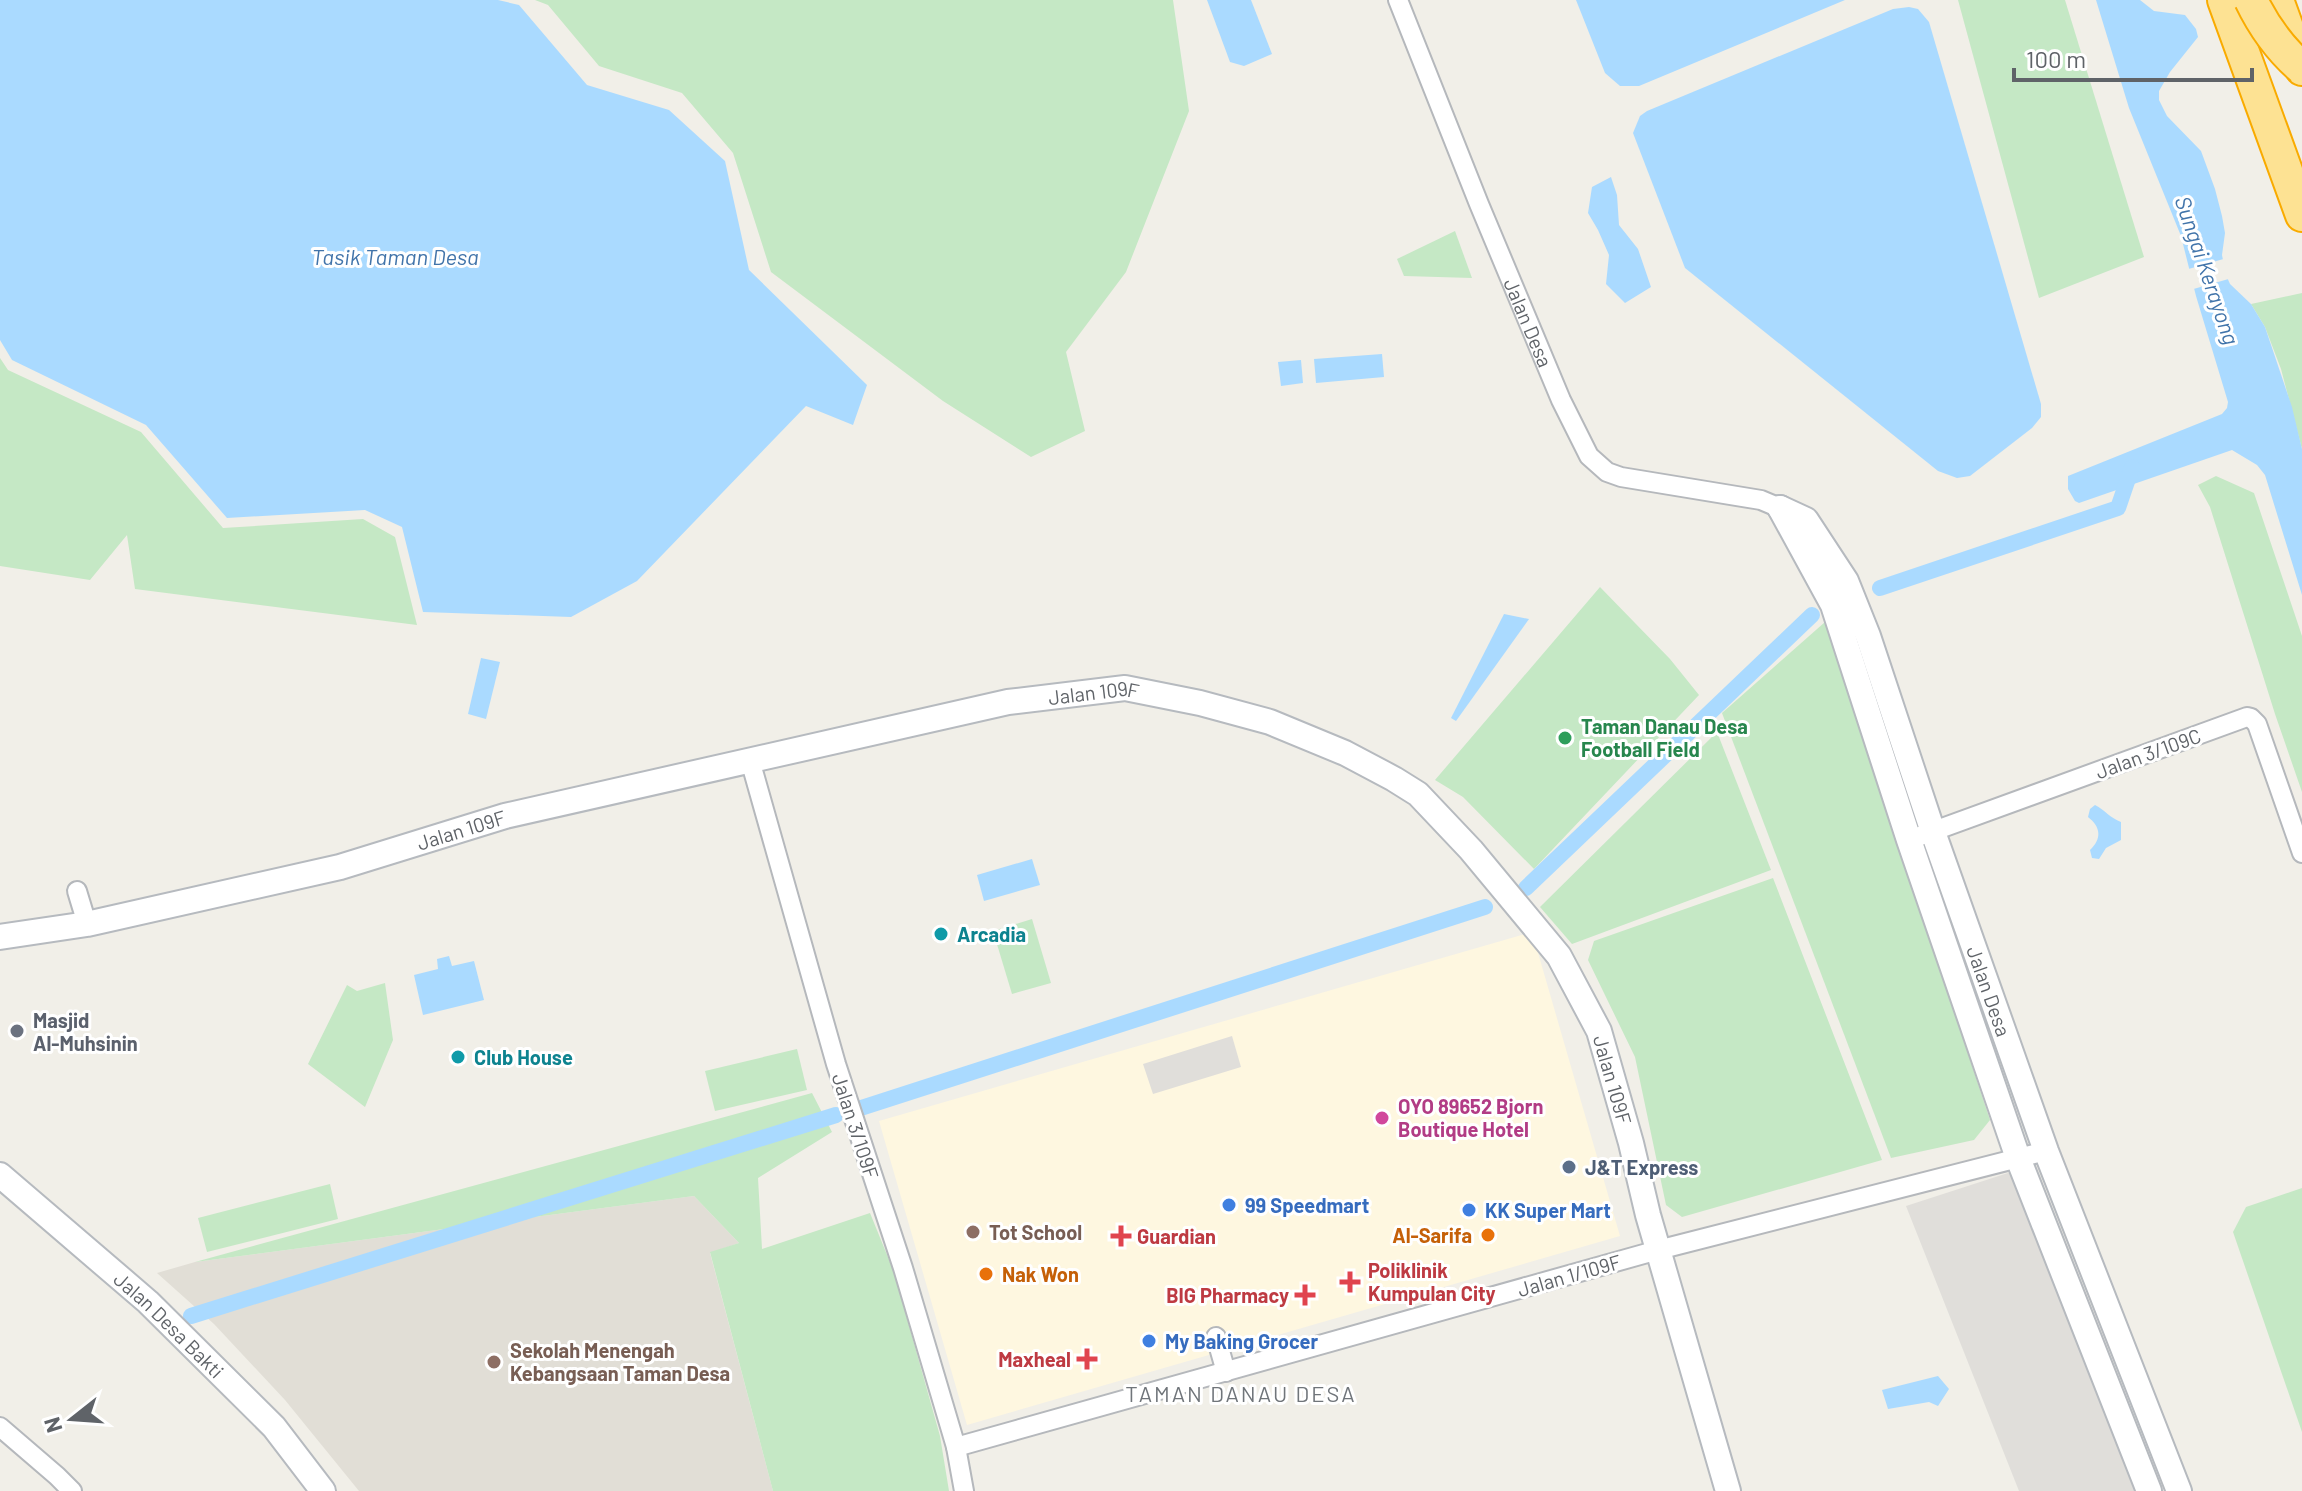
<svg xmlns="http://www.w3.org/2000/svg" width="2302" height="1491" viewBox="0 0 2302 1491" font-family="Barlow,sans-serif">
	<rect width="100%" height="100%" fill="#f1efe8"/>
	<!-- commercial -->
	<path fill="#fef7e0" d="M1532,932L1620,1236L967,1425L879,1121Z"/>
	<!-- industrial -->
	<g fill="#e0deda">
		<path d="M1232,1036L1241,1067L1153,1094L1143,1064Z"/>
		<path d="M2011,1172L2139,1491H2019L1906,1206Z"/>
	</g>
	<!-- education -->
	<path fill="#e1ded6" d="M694,1196L739,1243L710,1253L773,1491H359L285,1400L214,1324L157,1273L195,1262Z"/>
	<!-- green -->
	<g fill="#c5e8c5">
		<path d="M535,0H1173L1189,111L1126,272L1066,352L1085,431L1031,457L943,401L771,272L733,153L682,93L599,66L548,5Z"/>
		<path d="M1958,0H2065L2144,257L2039,298Z"/>
		<path d="M1455,231L1472,278L1404,276L1397,259Z"/>
		<path d="M2302,293V449L2281,369L2265,327L2251,304Z"/>
		<path d="M0,358L8,370L141,432L223,528L363,519L395,537L417,625L135,589L127,535L90,580L0,566Z"/>
		<path d="M2216,476L2254,493L2302,636V792L2275,714L2210,507L2198,485Z"/>
		<path d="M1600,587L1670,659L1699,695L1534,869L1463,797L1435,780Z"/>
		<path d="M1825,622L1990,1120L1974,1140L1891,1158L1722,713Z"/>
		<path d="M1717,732L1771,870L1572,944L1540,907Z"/>
		<path d="M1773,878L1882,1160L1682,1217L1666,1205L1635,1057L1588,960L1594,941Z"/>
		<path d="M1032,919L1051,983L1012,994L993,931Z"/>
		<path d="M385,983L393,1040L365,1107L308,1064L347,985L357,991Z"/>
		<path d="M797,1049L807,1090L715,1111L705,1071Z"/>
		<path d="M812,1093L832,1132L758,1178L762,1249L870,1213L894,1272L940,1436L949,1491H773L710,1252L739,1243L694,1196L195,1262Z"/>
		<path d="M330,1184L338,1219L207,1252L198,1218Z"/>
		<path d="M2302,1188V1432L2233,1232L2246,1207Z"/>
	</g>
	<!-- water -->
	<g fill="#aadaff">
		<path d="M0,0H498L519,5L587,85L669,110L725,161L749,270L867,385L853,425L806,406L637,581L571,617L423,612L402,527L365,510L227,518L146,425L12,360L0,340Z"/>
		<path d="M1207,0H1251L1272,54L1244,66L1230,62Z"/>
		<path d="M1576,0H1845L1639,86H1620L1605,73Z"/>
		<path d="M2096,0H2140L2154,11L2185,15L2196,29L2198,37L2170,72L2159,91V100L2167,116L2201,151L2215,189L2222,216L2225,233L2222,255L2226,275L2230,284L2251,304L2265,327L2292,407L2302,449V595L2265,475L2257,465L2232,450L2079,503L2075,501L2068,489V476L2222,414L2227,408L2228,402L2196,296L2181,236L2129,108Z"/>
		<path d="M1909,7L1918,9L1929,22L2041,404V417L2032,428L1970,476L1957,478L1938,471L1685,268L1633,133L1640,116L1647,111L1893,9Z"/>
		<path d="M1611,177L1617,195L1619,225L1638,249L1651,287L1625,303L1606,284L1609,255L1598,230L1588,213L1592,187Z"/>
		<path d="M1382,354L1384,377L1316,383L1314,359Z"/>
		<path d="M1301,360L1303,383L1281,386L1278,362Z"/>
		<path d="M1504,614L1529,619L1456,721L1451,718Z"/>
		<path d="M481,658L500,662L486,719L468,714Z"/>
		<path d="M2095,805C2105,810 2110,818 2121,822V840L2106,848L2099,859L2092,858L2090,850C2102,839 2101,827 2088,817L2090,809Z"/>
		<path d="M1032,859L1040,885L984,901L977,875Z"/>
		<path d="M449,956L452,966L474,961L484,1000L423,1015L414,975L438,969L437,959Z"/>
		<path d="M1938,1376L1949,1389L1938,1406L1929,1402L1888,1409L1882,1390Z"/>
	</g>
	<!-- pier -->
	<path fill="#f1efe8" d="M2227,258L2232,278L2190,290L2185,270Z"/>
	<g fill="none" stroke-linecap="round" stroke-linejoin="round">
		<!-- canal -->
		<g stroke="#aadaff" stroke-width="16">
			<path d="M1880,588L2118,508L2132,467"/>
			<path d="M1526,888L1812,615"/>
			<path d="M861,1108L1485,907"/>
			<path d="M191,1316L836,1115"/>
		</g>
		<!-- street casing -->
		<g stroke="#b5b8bc" stroke-width="22">
			<g id="street">
				<path id="s1" d="M1398,0L1479,204L1561,400L1589,456L1607,472L1621,477L1761,500L1780,508"/>
				<path d="M750,760L836,1064L903,1268L956,1447L964,1491"/>
				<path d="M1909,840L2247,717L2251,718L2257,724L2302,853"/>
				<path d="M77,891L87,924"/>
				<path d="M1216,1337L1226,1372"/>
				<path d="M0,1427L57,1476L72,1491"/>
				<path d="M956,1447L1658,1250L2046,1151"/>
			</g>
		</g>
		<!-- secondary casing -->
		<g stroke="#b6babf" stroke-width="28">
			<g id="secondary">
				<path id="s2" d="M1780,508L1806,520L1846,581L1868,636L1933,832L2046,1151L2179,1491"/>
				<path d="M1780,508L1833,605L1909,840L2018,1158L2149,1491"/>
				<path id="s3" d="M0,937L87,924L340,867L505,816L1008,702L1125,688L1200,703L1270,722L1345,753L1394,779L1418,794L1471,850L1559,956L1599,1031L1631,1143L1648,1215L1728,1491"/>
				<path id="s4" d="M0,1175L148,1302L274,1427L323,1491"/>
			</g>
		</g>
		<!-- highway casing -->
		<g stroke="#f9ab00" stroke-width="36">
			<g id="highway">
				<path d="M2224,0L2302,215"/>
				<path d="M2277,0L2302,69"/>
			</g>
		</g>
		<!-- street -->
		<use href="#street" stroke="#fff" stroke-width="18"/>
		<!-- secondary -->
		<use href="#secondary" stroke="#fff" stroke-width="24"/>
		<!-- highway -->
		<use href="#highway" stroke="#fde293" stroke-width="32"/>
		<!-- highway-bridge casing -->
		<g stroke="#f9ab00" stroke-width="36" stroke-linecap="butt">
			<path id="highway-bridge" d="M2251,0C2263,25 2281,50 2302,68"/>
		</g>
		<!-- highway-bridge -->
		<use href="#highway-bridge" stroke="#fde293" stroke-width="32"/>
	</g>
	<!-- markers -->
	<circle fill="#2e9e5b" stroke="#fff" stroke-width="3" cx="1565" cy="738" r="8"/>
	<g fill="#0f9aa8" stroke="#fff" stroke-width="3">
		<circle cx="941" cy="934" r="8"/>
		<circle cx="458" cy="1057" r="8"/>
	</g>
	<circle fill="#6b7280" stroke="#fff" stroke-width="3" cx="17" cy="1031" r="8"/>
	<circle fill="#d1479c" stroke="#fff" stroke-width="3" cx="1382" cy="1118" r="8"/>
	<circle fill="#5c6f8a" stroke="#fff" stroke-width="3" cx="1569" cy="1167" r="8"/>
	<g fill="#3f7fe0" stroke="#fff" stroke-width="3">
		<circle cx="1229" cy="1205" r="8"/>
		<circle cx="1469" cy="1210" r="8"/>
		<circle cx="1149" cy="1341" r="8"/>
	</g>
	<g fill="#8d6e63" stroke="#fff" stroke-width="3">
		<circle cx="973" cy="1232" r="8"/>
		<circle cx="494" cy="1362" r="8"/>
	</g>
	<g fill="#e8710a" stroke="#fff" stroke-width="3">
		<circle cx="1488" cy="1235" r="8"/>
		<circle cx="986" cy="1274" r="8"/>
	</g>
	<g fill="#e0444e" stroke="#fff" stroke-width="3">
		<path d="M1117 1224h8v8h8v8h-8v8h-8v-8h-8v-8h8z"/>
		<path d="M1346 1270h8v8h8v8h-8v8h-8v-8h-8v-8h8z"/>
		<path d="M1301 1283h8v8h8v8h-8v8h-8v-8h-8v-8h8z"/>
		<path d="M1083 1347h8v8h8v8h-8v8h-8v-8h-8v-8h8z"/>
	</g>
	<g text-anchor="middle" dominant-baseline="central" stroke-width="6" stroke-linejoin="round" paint-order="stroke">
		<!-- street labels -->
		<g font-size="20" fill="#5f6368" stroke="#fff">
			<text stroke="none"><textPath href="#s1" startOffset="348">Jalan Desa</textPath></text>
			<text stroke="none"><textPath href="#s3" startOffset="1122">Jalan 109F</textPath></text>
			<text transform="translate(2148 753) rotate(-20)">Jalan 3/109C</text>
			<text stroke="none"><textPath href="#s3" startOffset="474">Jalan 109F</textPath></text>
			<text stroke="none"><textPath href="#s2" startOffset="536">Jalan Desa</textPath></text>
			<text stroke="none"><textPath href="#s3" startOffset="1818">Jalan 109F</textPath></text>
			<text transform="translate(856 1126) rotate(72)">Jalan 3/109F</text>
			<text transform="translate(1569 1275) rotate(-16)">Jalan 1/109F</text>
			<text stroke="none"><textPath href="#s4" startOffset="226">Jalan Desa Bakti</textPath></text>
		</g>
		<!-- leisure labels -->
		<g font-size="20" font-weight="bold" fill="#27864d" stroke="#fff" text-anchor="start">
			<text x="1581" y="726">Taman Danau Desa<tspan x="1581" dy="23">Football Field</tspan></text>
		</g>
		<!-- culture labels -->
		<g font-size="20" font-weight="bold" fill="#0d838f" stroke="#fff" text-anchor="start">
			<text x="957" y="934">Arcadia</text>
			<text x="474" y="1057">Club House</text>
		</g>
		<!-- worship labels -->
		<g font-size="20" font-weight="bold" fill="#5b616d" stroke="#fff" text-anchor="start">
			<text x="33" y="1020">Masjid<tspan x="33" dy="23">Al-Muhsinin</tspan></text>
		</g>
		<!-- hotel labels -->
		<g font-size="20" font-weight="bold" fill="#b23c85" stroke="#fff" text-anchor="start">
			<text x="1398" y="1106">OYO 89652 Bjorn<tspan x="1398" dy="23">Boutique Hotel</tspan></text>
		</g>
		<!-- service labels -->
		<g font-size="20" font-weight="bold" fill="#4e5e75" stroke="#fff" text-anchor="start">
			<text x="1585" y="1167">J&amp;T Express</text>
		</g>
		<!-- shop labels -->
		<g font-size="20" font-weight="bold" fill="#366cbe" stroke="#fff" text-anchor="start">
			<text x="1245" y="1205">99 Speedmart</text>
			<text x="1485" y="1210">KK Super Mart</text>
			<text x="1165" y="1341">My Baking Grocer</text>
		</g>
		<!-- education labels -->
		<g font-size="20" font-weight="bold" fill="#785e54" stroke="#fff" text-anchor="start">
			<text x="989" y="1232">Tot School</text>
			<text x="510" y="1350">Sekolah Menengah<tspan x="510" dy="23">Kebangsaan Taman Desa</tspan></text>
		</g>
		<!-- food labels -->
		<g font-size="20" font-weight="bold" fill="#c56008" stroke="#fff" text-anchor="end">
			<text x="1472" y="1235">Al-Sarifa</text>
			<text x="1002" y="1274" text-anchor="start">Nak Won</text>
		</g>
		<!-- health labels -->
		<g font-size="20" font-weight="bold" fill="#be3a42" stroke="#fff" text-anchor="start">
			<text x="1137" y="1236">Guardian</text>
			<text x="1368" y="1270">Poliklinik<tspan x="1368" dy="23">Kumpulan City</tspan></text>
			<text x="1289" y="1295" text-anchor="end">BIG Pharmacy</text>
			<text x="1071" y="1359" text-anchor="end">Maxheal</text>
		</g>
		<!-- water labels -->
		<g font-size="22" font-style="italic" fill="#4174aa" stroke="#fff">
			<text x="395" y="256">Tasik Taman Desa</text>
			<text transform="translate(2208 270) rotate(71)">Sungai Kerayong</text>
		</g>
		<!-- neighbourhood labels -->
		<g font-size="22" letter-spacing="2" fill="#70757a" stroke="#fff">
			<text x="1241" y="1393">TAMAN DANAU DESA</text>
		</g>
	</g>
	<!-- north arrow -->
	<g transform="translate(72 1419) rotate(253)" stroke="#ffffff" stroke-width="6" paint-order="stroke">
	<path d="M0-6L14 30L0 20L-14 30Z" fill="#5f6368"/>
	<text y="-12" font-size="22" font-weight="bold" text-anchor="middle" fill="#5f6368">N</text>
	</g>
	<!-- scale -->
	<path d="M2014 68v12h238v-12" fill="none" stroke="#5f6368" stroke-width="4"/>
	<text x="2026" y="68" font-size="24" fill="#5f6368" stroke="#ffffff" stroke-width="6" paint-order="stroke">100 m</text>
</svg>
